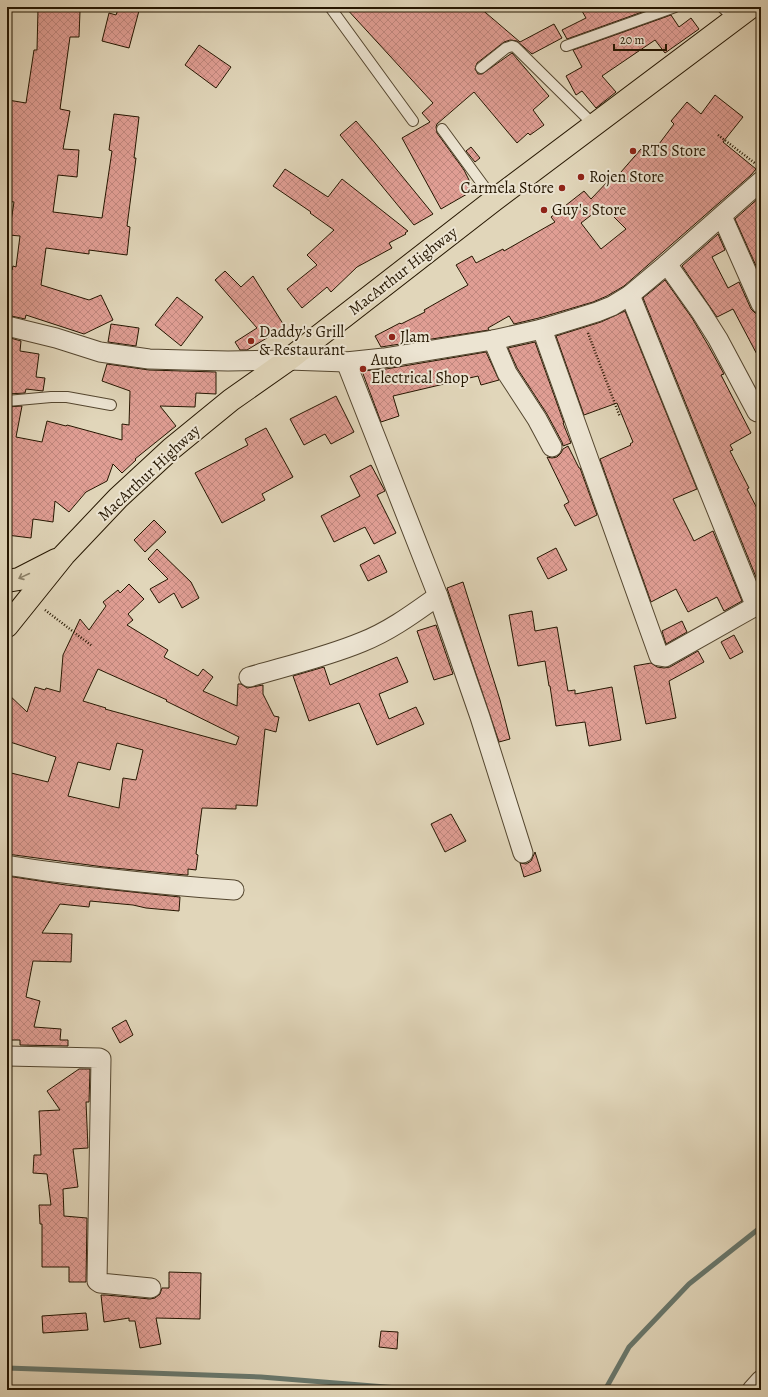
<svg xmlns="http://www.w3.org/2000/svg" width="768" height="1397" viewBox="0 0 768 1397" font-family="Alegreya,serif">
	<defs>
		<pattern id="building-cross-hatch" width="8" height="8" patternUnits="userSpaceOnUse"><rect width="8" height="8" fill="#e09e94"/><path d="M0 0l8 8M0 8l8-8" fill="none" stroke="#c0877e"/></pattern>
	</defs>
	<rect width="100%" height="100%" fill="#e1d6ba"/>
	<filter id="stains"><feTurbulence type="fractalNoise" baseFrequency=".005" numOctaves="4"/><feColorMatrix values="0 0 0 0 .2 0 0 0 0 .09 0 0 0 0 .02 0 0 0 .5 -.17"/></filter>
	<radialGradient id="worn" r=".72"><stop offset=".6" stop-color="#630" stop-opacity="0"/><stop offset="1" stop-color="#630" stop-opacity=".3"/></radialGradient>
	<g fill="none" stroke-linecap="round" stroke-linejoin="round">
		<!-- stream -->
		<g stroke="#68776c" stroke-width="5">
			<path d="M7,1368L261,1377L423,1390"/>
			<path d="M605,1390L629,1347L689,1284L761,1227"/>
		</g>
	</g>
	<!-- building -->
	<g fill="url(#building-cross-hatch)" stroke="#251601" fill-rule="evenodd">
		<path d="M119,7H140L129,48L102,41L109,13L116,15Z"/>
		<path d="M345,7H479L520,42L554,24L562,38L532,54L517,41L510,40L504,42L477,63L475,69L478,74H482L512,53L549,96L533,110L544,125L530,135L528,133L517,143L474,92L437,124L436,127L437,133L464,170L474,190L441,209L402,138L430,122L422,113L433,103Z"/>
		<path d="M589,7H656L567,39L562,30L586,18L582,11Z"/>
		<path d="M38,9L80,11L79,37H70L60,109L70,111L63,149L79,150L77,177L58,175L53,212L102,218L112,151L109,150L114,114L139,117L134,158H136L127,226L130,227L127,255L89,250V254L46,248L41,285L89,300L101,295L113,320L84,334L26,315L25,319L7,315V269L12,270L13,266L16,267L20,236L9,235L14,202L7,201V110L8,100L26,103L34,50H37Z"/>
		<path d="M671,15L679,27L691,18L699,29L665,53L655,40L602,76L616,92L596,108L582,91L576,95L566,76L582,67L573,50Z"/>
		<path d="M199,45L231,67L216,88L185,65Z"/>
		<path d="M715,95L743,117L723,142L756,169L751,175L624,286L607,296L593,302L539,318L514,324L509,316L488,328L489,330L381,347L375,336L400,323L401,324L425,312L424,310L468,285L456,265L472,256L476,263L503,249L504,251L555,222L551,217L584,191L591,199L611,178L614,180L641,149L650,156L674,124L671,121L687,102L701,114ZM603,206L626,229L601,249L581,223Z"/>
		<path d="M356,121L375,143L433,214L414,225L340,135Z"/>
		<path d="M471,147L480,158L475,162L466,151Z"/>
		<path d="M285,169L328,197L342,179L408,231L405,233L406,234L389,243L392,248L357,267L331,292L327,287L302,308L287,289L317,265L307,255L334,230L310,213L311,212L273,186Z"/>
		<path d="M761,196V277L735,219Z"/>
		<path d="M718,234L725,250L712,257L728,288L739,282L751,309L755,313L761,315V362L733,309L717,317L682,266Z"/>
		<path d="M225,271L241,287L253,276L285,327L247,350H240L235,342L257,328L215,280Z"/>
		<path d="M665,280L692,318L708,345L724,374L721,375L751,433L730,445L733,450L730,451L749,488L747,489L761,516V586L760,587L643,298Z"/>
		<path d="M177,297L203,317L181,346L155,325Z"/>
		<path d="M625,311L697,489L673,499L694,541L713,531L742,601L724,611L717,597L688,612L676,589L651,602L600,459L631,445L630,444L633,442L617,403L584,415L556,336L601,322Z"/>
		<path d="M111,324L139,328L136,346L108,342Z"/>
		<path d="M7,337L21,341L20,351L39,354L36,377L45,378L43,391L26,389L25,393L7,394Z"/>
		<path d="M535,342L564,423H563L571,443L563,446L562,442L547,414L517,368L508,348Z"/>
		<path d="M486,352L499,380L481,385L478,376L393,396L399,416L381,422L362,371L386,369Z"/>
		<path d="M107,364L149,370L216,372V394L196,393L195,407L160,406L176,426L135,459L136,460L122,473L113,464L107,481L86,492L69,512L55,501L53,522L33,519L31,538L7,535V407L22,406L16,437L42,442L47,421L66,426L67,425L122,440V424L129,425L130,391L102,381Z"/>
		<path d="M336,396L354,432L331,444L325,434L304,445L290,419Z"/>
		<path d="M266,428L293,477L262,494L265,500L222,523L195,473L248,445L245,439Z"/>
		<path d="M568,446L579,468H580L597,515L575,526L564,505L569,502L547,457L552,458L557,457L561,453L563,449Z"/>
		<path d="M371,465L385,491L377,495L396,533L374,544L365,527L334,542L321,516L360,496L350,476Z"/>
		<path d="M154,520L166,532L145,552L134,540Z"/>
		<path d="M556,548L567,570L548,579L537,558Z"/>
		<path d="M157,549L191,582L199,598L182,608L174,593L159,603L150,589L168,579L148,559Z"/>
		<path d="M379,555L387,572L368,581L360,565Z"/>
		<path d="M463,582L500,700L510,739L499,742L447,588Z"/>
		<path d="M129,584L144,599L128,614L133,620L127,625L168,650L164,657L198,676L203,669L213,677L203,691L237,706L238,684H241L247,688L263,685V694L274,716L279,717L276,732L265,729L257,806L236,805V809L202,808L196,854L198,855L196,870L188,869V875H186L104,867L7,854V772L48,782L56,757L7,741V693L27,712L35,687L45,690L46,688L60,692L63,655L80,619L89,630L106,606L103,602L118,590L120,593ZM98,669L167,700L166,701L239,737L236,745L105,709L106,708L83,701ZM117,743L143,750L136,780L123,778L119,808L68,796L78,762L110,770Z"/>
		<path d="M532,611L535,631L557,627L568,691L575,690V694L612,687L621,740L589,746L585,722L556,726L550,686H549L545,661L518,666L509,615Z"/>
		<path d="M682,621L687,632L666,644L662,631Z"/>
		<path d="M436,625L453,674L434,680L417,631Z"/>
		<path d="M734,635L743,652L730,659L721,642Z"/>
		<path d="M698,651L704,662L669,681L676,718L646,724L634,666L651,663L657,667L664,668L670,667Z"/>
		<path d="M397,657L408,682L379,694L389,719L416,707L424,724L377,745L359,703L309,721L293,676L324,667L330,685Z"/>
		<path d="M451,814L466,841L445,852L431,824Z"/>
		<path d="M535,852L541,871L524,877L520,863L526,864L531,861Z"/>
		<path d="M7,876L66,885L180,897L179,911L146,908L133,905L90,901L89,907L60,904L42,933L72,934L71,962L33,961L26,997L40,1001L34,1027L61,1029L60,1040H68V1046L20,1045V1040H7Z"/>
		<path d="M126,1020L133,1035L120,1043L112,1028Z"/>
		<path d="M79,1069H90L89,1102H86L88,1148L73,1149L78,1187L63,1189L64,1216L87,1218L86,1282H69V1267H42V1224H40L39,1205H51L47,1174L33,1173L34,1155H41L39,1111L60,1110L47,1091Z"/>
		<path d="M169,1272L201,1273L200,1319L156,1318L161,1344L140,1348L135,1321H129V1318L104,1322L101,1295H106L150,1299L155,1298L160,1294L162,1288H169Z"/>
		<path d="M86,1313L88,1330L43,1333L42,1316Z"/>
		<path d="M381,1331L398,1332L397,1349L379,1347Z"/>
	</g>
	<g fill="none" stroke-linecap="round" stroke-linejoin="round">
		<!-- service casing -->
		<g stroke="#54462f" stroke-width="12">
			<g id="service">
				<path d="M330,7L413,121"/>
				<path d="M722,7L735,19"/>
				<path d="M566,46L675,7"/>
				<path d="M481,68L506,48L512,46L515,47L594,125"/>
				<path d="M442,129L494,200"/>
				<path d="M7,401L51,397H67L111,405"/>
			</g>
		</g>
		<!-- minor casing -->
		<g stroke="#54462f" stroke-width="21">
			<g id="minor">
				<path d="M722,216L761,304"/>
				<path d="M667,264L701,312L718,339L757,412"/>
				<path d="M630,295L756,607"/>
				<path d="M7,326L56,338L100,352L149,359L185,360L228,361L288,360L346,362L384,358L493,340L542,329L597,312L612,306L630,295L667,264L761,181"/>
				<path d="M542,329L659,656L665,657L761,603"/>
				<path d="M493,340L507,373L537,419L552,447"/>
				<path d="M346,362L438,596L480,717L523,853"/>
				<path d="M249,677C287,666 326,657 362,642C390,631 414,613 438,596"/>
				<path d="M7,865C39,871 71,874 103,878C147,883 190,887 234,890"/>
				<path d="M7,1056L99,1058L101,1059L97,1281L100,1283L151,1288"/>
				<path d="M752,1390L761,1380"/>
			</g>
		</g>
		<!-- trunk casing -->
		<g stroke="#251601" stroke-width="24">
			<g id="trunk">
				<path d="M7,581L19,579L56,560"/>
				<path d="M7,626L64,555L118,498L171,449L231,400L288,360L494,200L751,7"/>
			</g>
		</g>
		<!-- path -->
		<g stroke="#251601" stroke-width="2.5" stroke-dasharray="1 2" stroke-linecap="butt">
			<path d="M718,135L756,164"/>
			<path d="M588,333L620,417"/>
			<path d="M45,610L92,646"/>
		</g>
		<!-- service -->
		<use href="#service" stroke="#ece4d2" stroke-width="10"/>
		<!-- minor -->
		<use href="#minor" stroke="#ece4d2" stroke-width="19"/>
		<!-- trunk -->
		<use href="#trunk" stroke="#e1d6ba" stroke-width="22"/>
	</g>
	<!-- one-way arrows -->
	<defs><path id="oneway-shaft" d="M-6 0H5M1.5-3L5.5 0L1.5 3" fill="none" stroke-width="1.6" stroke-linecap="round" stroke-linejoin="round"/></defs>
	<use stroke="#8c8067" href="#oneway-shaft" transform="translate(24 576) rotate(155)"/>
	<!-- markers -->
	<g fill="#8f2418" stroke="#ece4d2" stroke-width="1.5">
		<circle cx="633" cy="151" r="4"/>
		<circle cx="581" cy="177" r="4"/>
		<circle cx="562" cy="188" r="4"/>
		<circle cx="544" cy="210" r="4"/>
		<circle cx="392" cy="337" r="4"/>
		<circle cx="251" cy="341" r="4"/>
		<circle cx="363" cy="369" r="4"/>
	</g>
	<g text-anchor="middle" dominant-baseline="central" stroke-width="4" stroke-linejoin="round" paint-order="stroke">
		<!-- poi labels -->
		<g font-size="16" fill="#251601" stroke="#ece4d2" text-anchor="start">
			<text x="641" y="151">RTS Store</text>
			<text x="589" y="177">Rojen Store</text>
			<text x="554" y="188" text-anchor="end">Carmela Store</text>
			<text x="552" y="210">Guy's Store</text>
			<text x="259" y="332">Daddy's Grill<tspan x="259" dy="18">&amp; Restaurant</tspan></text>
			<text x="400" y="337">Jlam</text>
			<text x="371" y="360">Auto<tspan x="371" dy="18">Electrical Shop</tspan></text>
		</g>
		<!-- street labels -->
		<g font-size="16" fill="#251601" stroke="#ece4d2">
			<text transform="translate(403 271) rotate(-38)">MacArthur Highway</text>
			<text transform="translate(149 473) rotate(-43)">MacArthur Highway</text>
		</g>
	</g>
	<!-- margin -->
	<rect width="768" height="1397" fill="none" stroke="#e1d6ba" stroke-width="24"/>
	<rect x="8" y="8" width="752" height="1381" fill="none" stroke="#251601" stroke-width="2"/>
	<rect x="12" y="12" width="744" height="1373" fill="none" stroke="#251601"/>
	<!-- scale -->
	<path d="M614 44v6h52v-6" fill="none" stroke="#251601" stroke-width="2"/>
	<text x="620" y="44" font-size="12" fill="#251601" stroke="#ece4d2" stroke-width="3" paint-order="stroke">20 m</text>
	<rect width="100%" height="100%" filter="url(#stains)"/>
	<rect width="100%" height="100%" fill="url(#worn)"/>
</svg>
